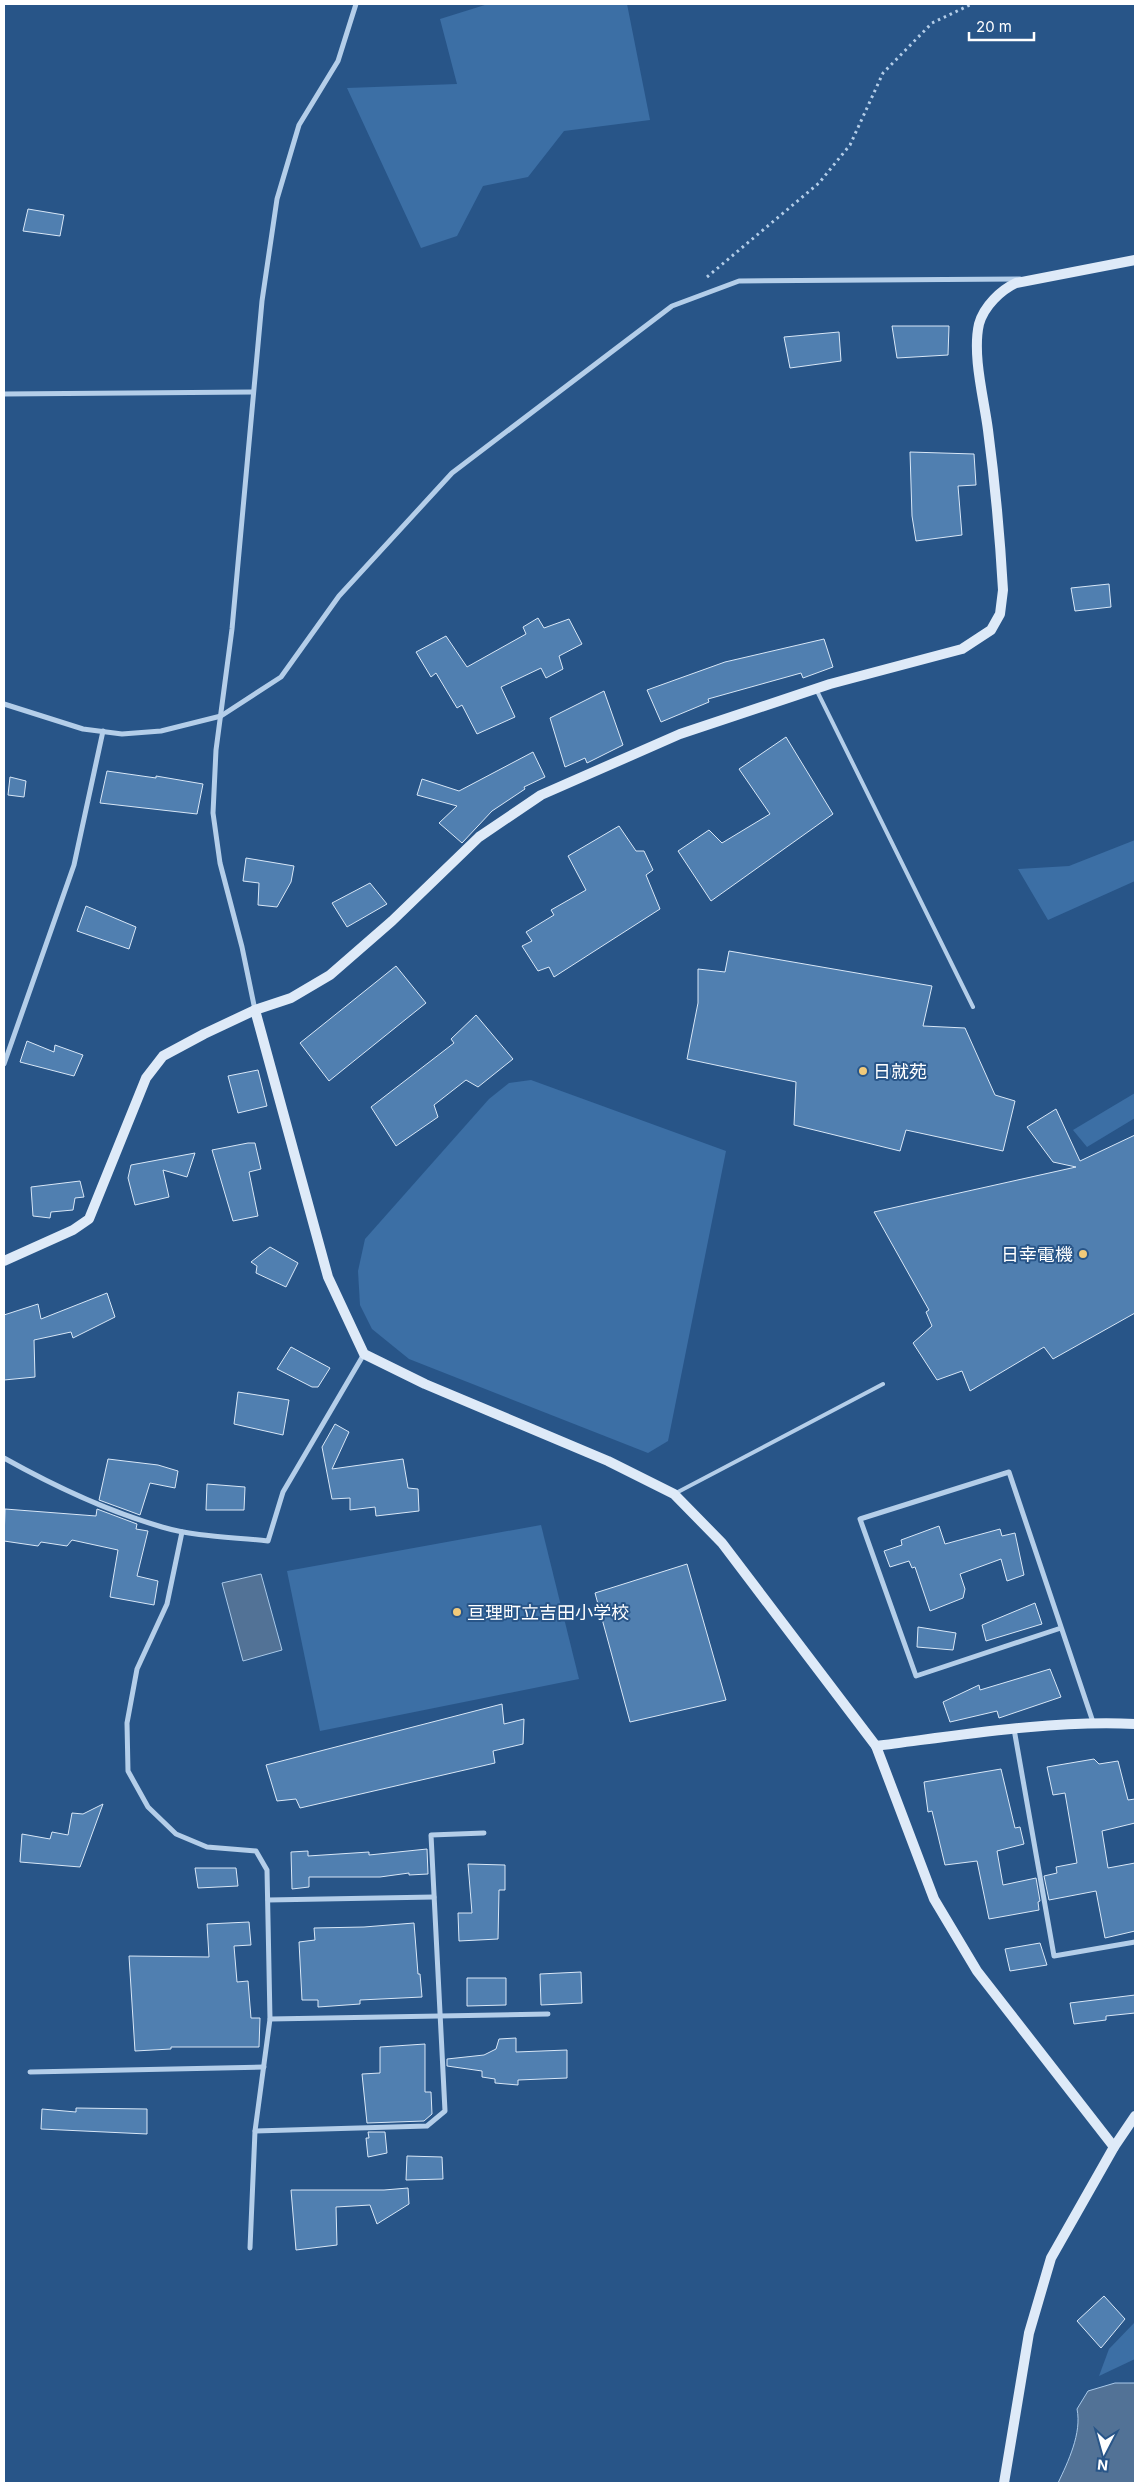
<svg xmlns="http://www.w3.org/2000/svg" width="1139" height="2487" viewBox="0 0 1139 2487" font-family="Inter,'Noto Sans JP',sans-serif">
	<rect width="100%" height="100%" fill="#285588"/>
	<!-- green -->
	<g fill="#3c6fa5">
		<path d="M488,4H627L650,120L564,131L528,177L483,186L457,236L421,248L347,88L457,84L440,19Z"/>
		<path d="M1135,840V881L1048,920L1018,869L1069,866Z"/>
		<path d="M531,1080L726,1151L668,1441L648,1453L409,1359L372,1329L360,1305L358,1271L365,1239L489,1099L509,1083Z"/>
		<path d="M1135,1093V1118L1087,1147L1073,1130Z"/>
		<path d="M541,1525L579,1679L320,1731L287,1571Z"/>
		<path d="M1135,2322V2359L1099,2376L1109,2349Z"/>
	</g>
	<!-- water -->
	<g fill="#527296" stroke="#a9c9e9">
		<path d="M261,1574L282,1650L243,1661L222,1583Z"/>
		<path d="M1115,2383H1135V2483H1058C1068,2462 1082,2433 1077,2409L1088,2391Z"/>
	</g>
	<!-- building -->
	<g fill="#507fb0" stroke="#d8e7f7">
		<path d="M28,209L64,215L60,236L23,231Z"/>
		<path d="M892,326H949L948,355L897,358Z"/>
		<path d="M839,332L841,361L790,368L784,337Z"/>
		<path d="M910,452L974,454L976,485L958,486L962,535L916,541L912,516Z"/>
		<path d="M1109,584L1111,607L1075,611L1071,588Z"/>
		<path d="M538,618L544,628L569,619L582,644L559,656L563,669L546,678L541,668L501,687L515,717L477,734L462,705L457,708L436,673L431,677L416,652L446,636L467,667L526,634L523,627Z"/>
		<path d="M824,639L833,667L803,678L801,673L708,699L709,702L661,722L647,690L725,662Z"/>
		<path d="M604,691L623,745L587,763L585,758L565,767L550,718Z"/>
		<path d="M786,737L833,814L711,901L678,851L709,830L722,843L770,814L739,769Z"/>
		<path d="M533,752L545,777L524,787L525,789L492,811L462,843L439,823L457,806L417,795L422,779L459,791Z"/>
		<path d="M107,771L156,778V776L203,784L197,814L100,803Z"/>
		<path d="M10,777L26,781L24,797L8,795Z"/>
		<path d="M619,826L636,851H644L653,870L646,875L660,909L554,977L549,967L538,971L522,946L532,941L526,932L554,915L551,910L586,890L568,856Z"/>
		<path d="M246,858L294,866L291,882L277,907L258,905L259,883L243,881Z"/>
		<path d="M370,883L387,904L347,927L332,903Z"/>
		<path d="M86,906L136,927L129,949L77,931Z"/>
		<path d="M729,951L932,986L923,1026L965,1028L995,1095L1015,1101L1003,1151L906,1130L900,1151L794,1125L796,1082L687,1059L698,1003V969L725,972Z"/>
		<path d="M396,966L426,1003L329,1081L300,1043Z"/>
		<path d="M476,1015L513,1059L478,1087L466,1080L434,1105L438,1117L396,1146L371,1107L454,1043L451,1039Z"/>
		<path d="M27,1041L54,1052L55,1045L83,1055L74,1076L20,1062Z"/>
		<path d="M258,1070L267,1106L238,1113L228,1076Z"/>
		<path d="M1056,1109L1080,1161L1135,1135V1313L1053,1359L1044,1347L970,1391L962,1371L937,1380L913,1343L932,1326L926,1312L929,1310L874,1212L1076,1167L1053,1162L1027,1127Z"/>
		<path d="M248,1143H255L261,1169L249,1172L258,1216L233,1221L212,1150Z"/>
		<path d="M195,1153L187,1177L163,1170L169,1197L135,1205L128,1178L131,1165Z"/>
		<path d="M80,1181L84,1197L75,1198L73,1210L51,1212L50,1218L33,1216L31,1187Z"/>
		<path d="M270,1247L298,1263L286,1287L256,1273L257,1266L251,1262Z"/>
		<path d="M107,1293L115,1317L73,1338L71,1332L34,1340L35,1377L4,1380V1315L38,1304L41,1319Z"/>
		<path d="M291,1347L330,1368L318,1387H312L277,1369Z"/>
		<path d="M238,1392L289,1400L283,1435L234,1424Z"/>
		<path d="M335,1424L349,1432L332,1469L403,1459L408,1488L418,1489L419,1511L376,1516L375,1507L350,1510V1498L332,1499L322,1447Z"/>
		<path d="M108,1459L158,1465L178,1471L175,1488L150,1483L140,1515L99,1500Z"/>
		<path d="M207,1484L245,1487L244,1510H206Z"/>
		<path d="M5,1509L96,1516L97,1509L137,1524L136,1529L148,1531L137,1576L158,1581L154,1605L110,1597L118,1550L72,1540L67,1546L41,1542L38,1546L4,1541Z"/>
		<path d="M939,1526L945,1544L1000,1529L1002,1536L1015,1533L1024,1575L1007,1581L1001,1559L960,1574L965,1589L963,1598L930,1611L915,1567L912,1568L909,1561L890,1567L884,1551L902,1545L901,1540Z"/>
		<path d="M687,1564L726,1700L630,1722L595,1593Z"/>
		<path d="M1035,1603L1042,1624L986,1641L982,1625Z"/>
		<path d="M918,1627L956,1633L953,1650L917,1647Z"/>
		<path d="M1050,1669L1061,1697L999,1718L997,1711L950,1722L943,1702L979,1685L980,1690Z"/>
		<path d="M502,1704L504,1724L524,1719L523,1744L493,1751L495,1763L300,1808L296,1799L277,1801L266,1765Z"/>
		<path d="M1094,1759L1099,1764L1118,1761L1128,1800L1135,1799V1823L1102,1831L1108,1868L1135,1863V1931L1105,1938L1096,1891L1049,1900L1044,1876L1057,1873L1056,1867L1077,1863L1065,1793L1053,1795L1047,1767Z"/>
		<path d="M1001,1769L1015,1828L1020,1827L1024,1844L997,1851L1003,1885L1036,1878L1040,1901L1038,1902L1039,1910L989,1919L977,1861L945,1865L932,1811L928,1812L924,1782Z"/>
		<path d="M103,1804L80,1867L20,1862L22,1834L50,1839L52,1832L68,1835L72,1813L83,1814Z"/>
		<path d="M427,1849L428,1874L409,1875V1873L380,1877H309V1887L292,1889L291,1852L308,1851V1856L369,1852V1855Z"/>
		<path d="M468,1864L505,1865V1890H499L498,1939L459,1941L458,1913H472Z"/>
		<path d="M195,1868H236L238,1886L198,1888Z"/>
		<path d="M249,1922L251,1945L234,1946L237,1982L248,1981L251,2018H260L259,2047H171V2049L135,2051L129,1956L209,1957L207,1924Z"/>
		<path d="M414,1923L418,1974H420L422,1997L360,2000V2004L318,2007V2000H302L299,1942L315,1940L314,1928L364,1927Z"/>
		<path d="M1040,1943L1047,1965L1010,1971L1005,1949Z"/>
		<path d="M581,1972L582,2003L541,2005L540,1974Z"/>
		<path d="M467,1978H506V2005L467,2006Z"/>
		<path d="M1135,1995V2013L1106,2016V2020L1074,2024L1070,2003Z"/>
		<path d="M516,2038V2052L567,2050V2078L518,2080V2085L495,2083V2079L482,2077V2071L447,2066V2059L484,2055L496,2049L499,2039Z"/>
		<path d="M425,2044V2092H431L432,2114L424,2121L367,2123L362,2074L380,2073V2047Z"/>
		<path d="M76,2108L147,2109V2134L41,2129L42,2109L76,2112Z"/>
		<path d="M368,2132H385L387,2153L368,2157L366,2138H369Z"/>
		<path d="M407,2156L442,2157L443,2179L406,2180Z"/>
		<path d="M408,2188L409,2204L377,2224L370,2205L336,2207L337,2245L296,2250L291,2190H384Z"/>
		<path d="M1104,2296L1125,2319L1101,2348L1077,2321Z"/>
	</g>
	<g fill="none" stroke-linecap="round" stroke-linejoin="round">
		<!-- path -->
		<path stroke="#b4cee9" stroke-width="3" stroke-dasharray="2.5 4" stroke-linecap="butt" d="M707,277L819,183L850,145L883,73L932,23L972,4"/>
		<!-- lane -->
		<g stroke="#b4cee9" stroke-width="4">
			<path d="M817,691L973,1007"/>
			<path d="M676,1493L883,1384"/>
		</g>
		<!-- street -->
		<g stroke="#b4cee9" stroke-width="5">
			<path d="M4,394L253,392"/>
			<path d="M4,704L83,729L122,734L161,731L221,716L281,677L339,596L452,473L672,306L739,281L1020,279"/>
			<path d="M255,1010L242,947L220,863L213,813L216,750L232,629L262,301L277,199L299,125L338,61L356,4"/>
			<path d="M4,1064L74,865L103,731"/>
			<path d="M4,1458C54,1486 107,1511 162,1527C196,1537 233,1537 268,1541L283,1492L364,1354"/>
			<path d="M182,1532L167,1604L137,1669L127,1723L128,1771L148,1807L176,1834L207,1847L256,1851L267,1870L270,2019L255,2131L250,2248"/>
			<path d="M1061,1628L916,1676L860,1519L1009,1472L1093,1722"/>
			<path d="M1014,1729L1054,1956L1135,1942"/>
			<path d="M268,1900L434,1897"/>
			<path d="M270,2019L548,2014"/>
			<path d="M30,2072L264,2067"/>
			<path d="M255,2131L427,2126L445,2111L431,1835L484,1833"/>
		</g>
		<!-- secondary -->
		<g stroke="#deeaf8" stroke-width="10">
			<path d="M255,1010L328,1277L364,1354L425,1384L608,1461L674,1494L722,1543L876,1746L934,1899L977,1971L1114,2147"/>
			<path d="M4,1261L73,1230L89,1219L146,1078L163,1056L204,1034L255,1010L291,998L330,975L392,921L479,837L541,795L680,734L830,684L962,649L991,630L1000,614L1003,590C1000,537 995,483 988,430C984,399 972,355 979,324C984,306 1001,290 1016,283L1135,260"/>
			<path d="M876,1746C962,1735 1049,1720 1135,1724"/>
			<path d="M1004,2483L1029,2333L1051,2258L1114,2147L1135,2116"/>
		</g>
	</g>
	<!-- markers -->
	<g fill="#f1ca7a" stroke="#285588" stroke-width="2">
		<circle cx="863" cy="1071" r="5"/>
		<circle cx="1083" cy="1254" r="5"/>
		<circle cx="457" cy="1612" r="5"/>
	</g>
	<g text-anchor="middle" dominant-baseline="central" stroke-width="4" stroke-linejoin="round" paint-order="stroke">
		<!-- poi labels -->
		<g font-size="18" fill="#fff" stroke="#285588" text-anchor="start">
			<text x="873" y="1071">日就苑</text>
			<text x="1073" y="1254" text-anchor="end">日幸電機</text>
			<text x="467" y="1612">亘理町立吉田小学校</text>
		</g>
	</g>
	<!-- border -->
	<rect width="1139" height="2487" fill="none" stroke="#ffffff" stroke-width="10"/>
	<!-- north arrow -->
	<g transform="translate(1104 2452) rotate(186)" stroke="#285588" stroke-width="4" paint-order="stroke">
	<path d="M0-4L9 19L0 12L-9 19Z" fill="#ffffff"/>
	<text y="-8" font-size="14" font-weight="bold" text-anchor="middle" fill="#ffffff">N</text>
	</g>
	<!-- scale -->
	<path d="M969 32v8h65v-8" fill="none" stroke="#ffffff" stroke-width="2.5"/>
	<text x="976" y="32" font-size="15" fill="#ffffff" stroke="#285588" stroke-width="4" paint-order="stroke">20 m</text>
</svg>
